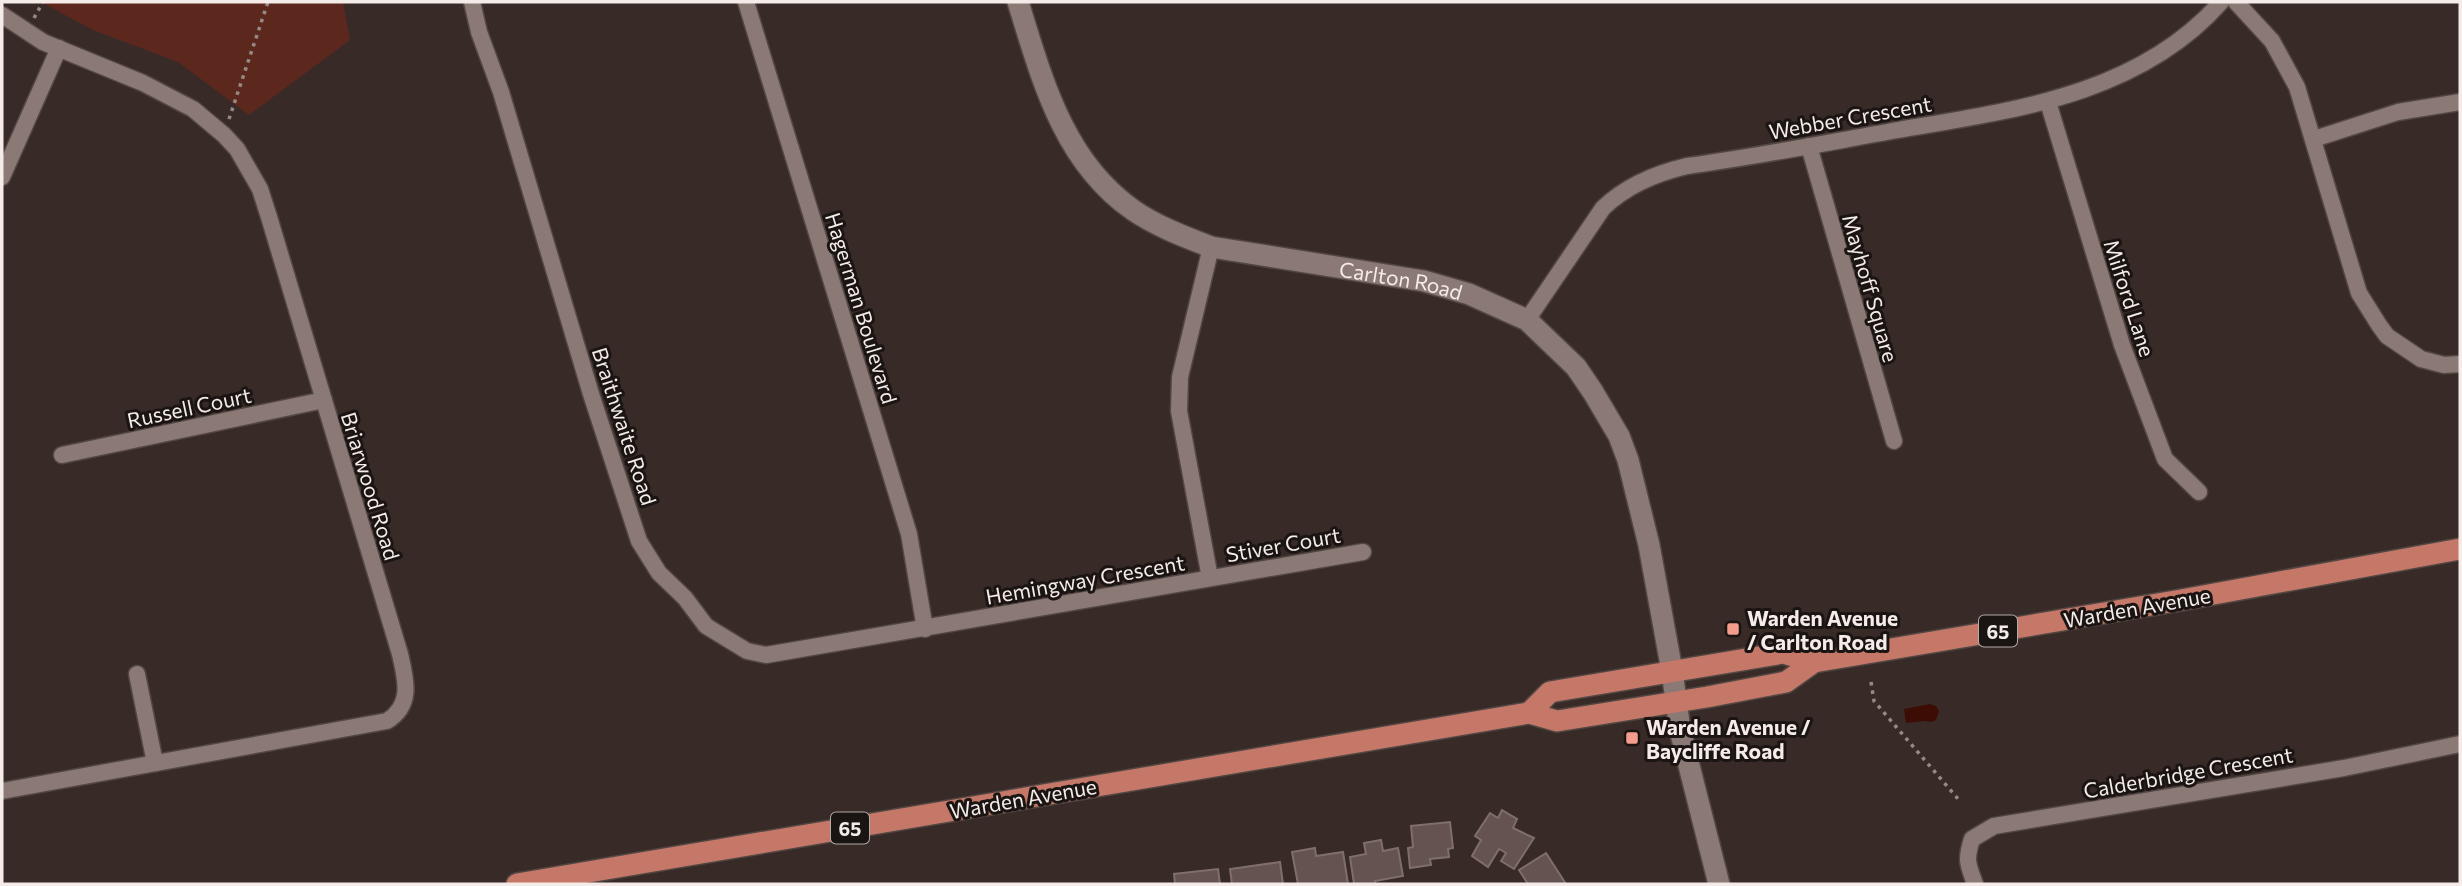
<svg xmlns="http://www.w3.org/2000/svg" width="2462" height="886" viewBox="0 0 2462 886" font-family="Commissioner,sans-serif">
	<rect width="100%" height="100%" fill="#382a27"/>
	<!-- green -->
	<path fill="#5c281e" d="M41,2H343L350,40L249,115L178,62L93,30Z"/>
	<!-- water -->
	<path fill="#3c0c05" d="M1930,704L1936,706L1939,711L1936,720L1931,722L1925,721L1906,723L1904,709Z"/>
	<!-- building -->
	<g fill="#645350" stroke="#7f6e6b" stroke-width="2">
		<path d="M1502,810L1517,819L1513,828L1534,838L1514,869L1501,861L1506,853L1499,849L1488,867L1472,856L1481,840L1475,836L1490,813L1498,818Z"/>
		<path d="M1450,822L1453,848L1448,849L1449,857L1430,859L1431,865L1410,868L1408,848L1413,847L1411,826Z"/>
		<path d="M1381,840L1383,851L1398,848L1403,876L1375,881V884H1354L1350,857L1366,854L1364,843Z"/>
		<path d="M1315,848L1316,856L1343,852L1348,884H1298L1292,852Z"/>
		<path d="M1546,853L1566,884H1528L1519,870Z"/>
		<path d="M1280,862L1283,884H1232L1230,869Z"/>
		<path d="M1218,869L1220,884H1175L1174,874Z"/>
	</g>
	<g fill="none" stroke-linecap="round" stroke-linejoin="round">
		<!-- street casing -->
		<g stroke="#524643" stroke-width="19">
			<g id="street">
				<path d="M472,2L479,32L501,92L591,394L639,541L659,573L685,598L706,626L747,651L766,655L1363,552"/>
				<path d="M746,2L909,534L925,629"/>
				<path d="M2236,2L2272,41L2297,87L2359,293L2379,325L2387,336L2421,359L2444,365L2460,364"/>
				<path d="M2,15L43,42L143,83L193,109L224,135L237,149L260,189L269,217L400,654C406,680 413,705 387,721L2,791"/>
				<path d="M2048,102L2122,345L2165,459L2199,492"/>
				<path d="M2314,139L2398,112L2460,102"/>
				<path d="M1809,146L1894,441"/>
				<path d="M2,177L59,48"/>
				<path d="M1527,320L1603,208C1626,186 1657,173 1687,166C1754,157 1820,144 1887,132C2006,111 2136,98 2221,2"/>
				<path d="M62,455L324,400"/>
				<path d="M1210,578L1179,411L1180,377L1211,247"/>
				<path d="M137,674L155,763"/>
				<path d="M1975,884C1968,864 1965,861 1972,839L1994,826L2344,768L2460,744"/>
			</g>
		</g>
		<!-- secondary casing -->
		<g stroke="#524643" stroke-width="24">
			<g id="secondary">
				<path id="s1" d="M1018,2C1042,79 1063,161 1133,210C1156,226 1185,237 1211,247L1424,281L1469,294L1527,320L1576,367L1593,392L1619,436L1628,460L1649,545L1672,671L1680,730L1719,884"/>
			</g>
		</g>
		<!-- primary casing -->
		<g stroke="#524643" stroke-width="24">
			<g id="primary">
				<path d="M1529,713L1550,692L1783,653L1814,662L2181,600L2460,549"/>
				<path d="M517,884L1529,713L1557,721L1707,697L1786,682L1814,662"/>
			</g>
		</g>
		<!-- path -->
		<g stroke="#968a87" stroke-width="3.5" stroke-dasharray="3.5 5" stroke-linecap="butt">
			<path d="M34,18L43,2"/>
			<path d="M229,119L268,2"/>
			<path d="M1871,682L1874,701L1959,800"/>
		</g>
		<!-- street -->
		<use href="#street" stroke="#8a7975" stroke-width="16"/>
		<!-- secondary -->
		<use href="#secondary" stroke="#8a7975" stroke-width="21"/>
		<!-- primary -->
		<use href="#primary" stroke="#c57868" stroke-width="21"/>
	</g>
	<!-- markers -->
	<g fill="#f49d8c" stroke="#1a1413" stroke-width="2.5">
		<rect x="1726" y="622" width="14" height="14" rx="3.5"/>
		<rect x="1625" y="731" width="14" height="14" rx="3.5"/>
	</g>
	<g text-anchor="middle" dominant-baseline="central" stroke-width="6" stroke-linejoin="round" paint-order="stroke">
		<!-- shield labels -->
		<g fill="#1a1413" stroke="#b3aaa9" stroke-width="2">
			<rect x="1979" y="615.5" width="38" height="31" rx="5"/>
			<rect x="831" y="812.5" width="38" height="31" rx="5"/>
		</g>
		<g font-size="19" font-weight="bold" fill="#f5ebe9">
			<text x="1998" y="631">65</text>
			<text x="850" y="828">65</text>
		</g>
		<!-- street labels -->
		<g font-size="21" fill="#f5ebe9" stroke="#1a1413">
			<text transform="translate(1850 117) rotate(-10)">Webber Crescent</text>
			<text stroke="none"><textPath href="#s1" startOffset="522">Carlton Road</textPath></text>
			<text transform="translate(1871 288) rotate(74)">Mayhoff Square</text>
			<text transform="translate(2130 298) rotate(72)">Milford Lane</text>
			<text transform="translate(862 308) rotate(73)">Hagerman Boulevard</text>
			<text transform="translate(189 407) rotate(-12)">Russell Court</text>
			<text transform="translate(625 426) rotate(72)">Braithwaite Road</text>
			<text transform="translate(371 486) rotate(73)">Briarwood Road</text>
			<text transform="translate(1283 544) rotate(-10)">Stiver Court</text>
			<text transform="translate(1085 579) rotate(-10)">Hemingway Crescent</text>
			<text transform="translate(2137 607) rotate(-10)">Warden Avenue</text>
			<text transform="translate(2188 772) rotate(-10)">Calderbridge Crescent</text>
			<text transform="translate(1023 798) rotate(-10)">Warden Avenue</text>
		</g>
		<!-- poi labels -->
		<g font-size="21" font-weight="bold" fill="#f5ebe9" stroke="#1a1413" text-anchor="start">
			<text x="1747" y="617">Warden Avenue<tspan x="1747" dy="24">/ Carlton Road</tspan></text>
			<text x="1646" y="726">Warden Avenue /<tspan x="1646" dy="24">Baycliffe Road</tspan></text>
		</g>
	</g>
	<!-- border -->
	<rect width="2462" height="886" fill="none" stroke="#f5ebe9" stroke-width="7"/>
</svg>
